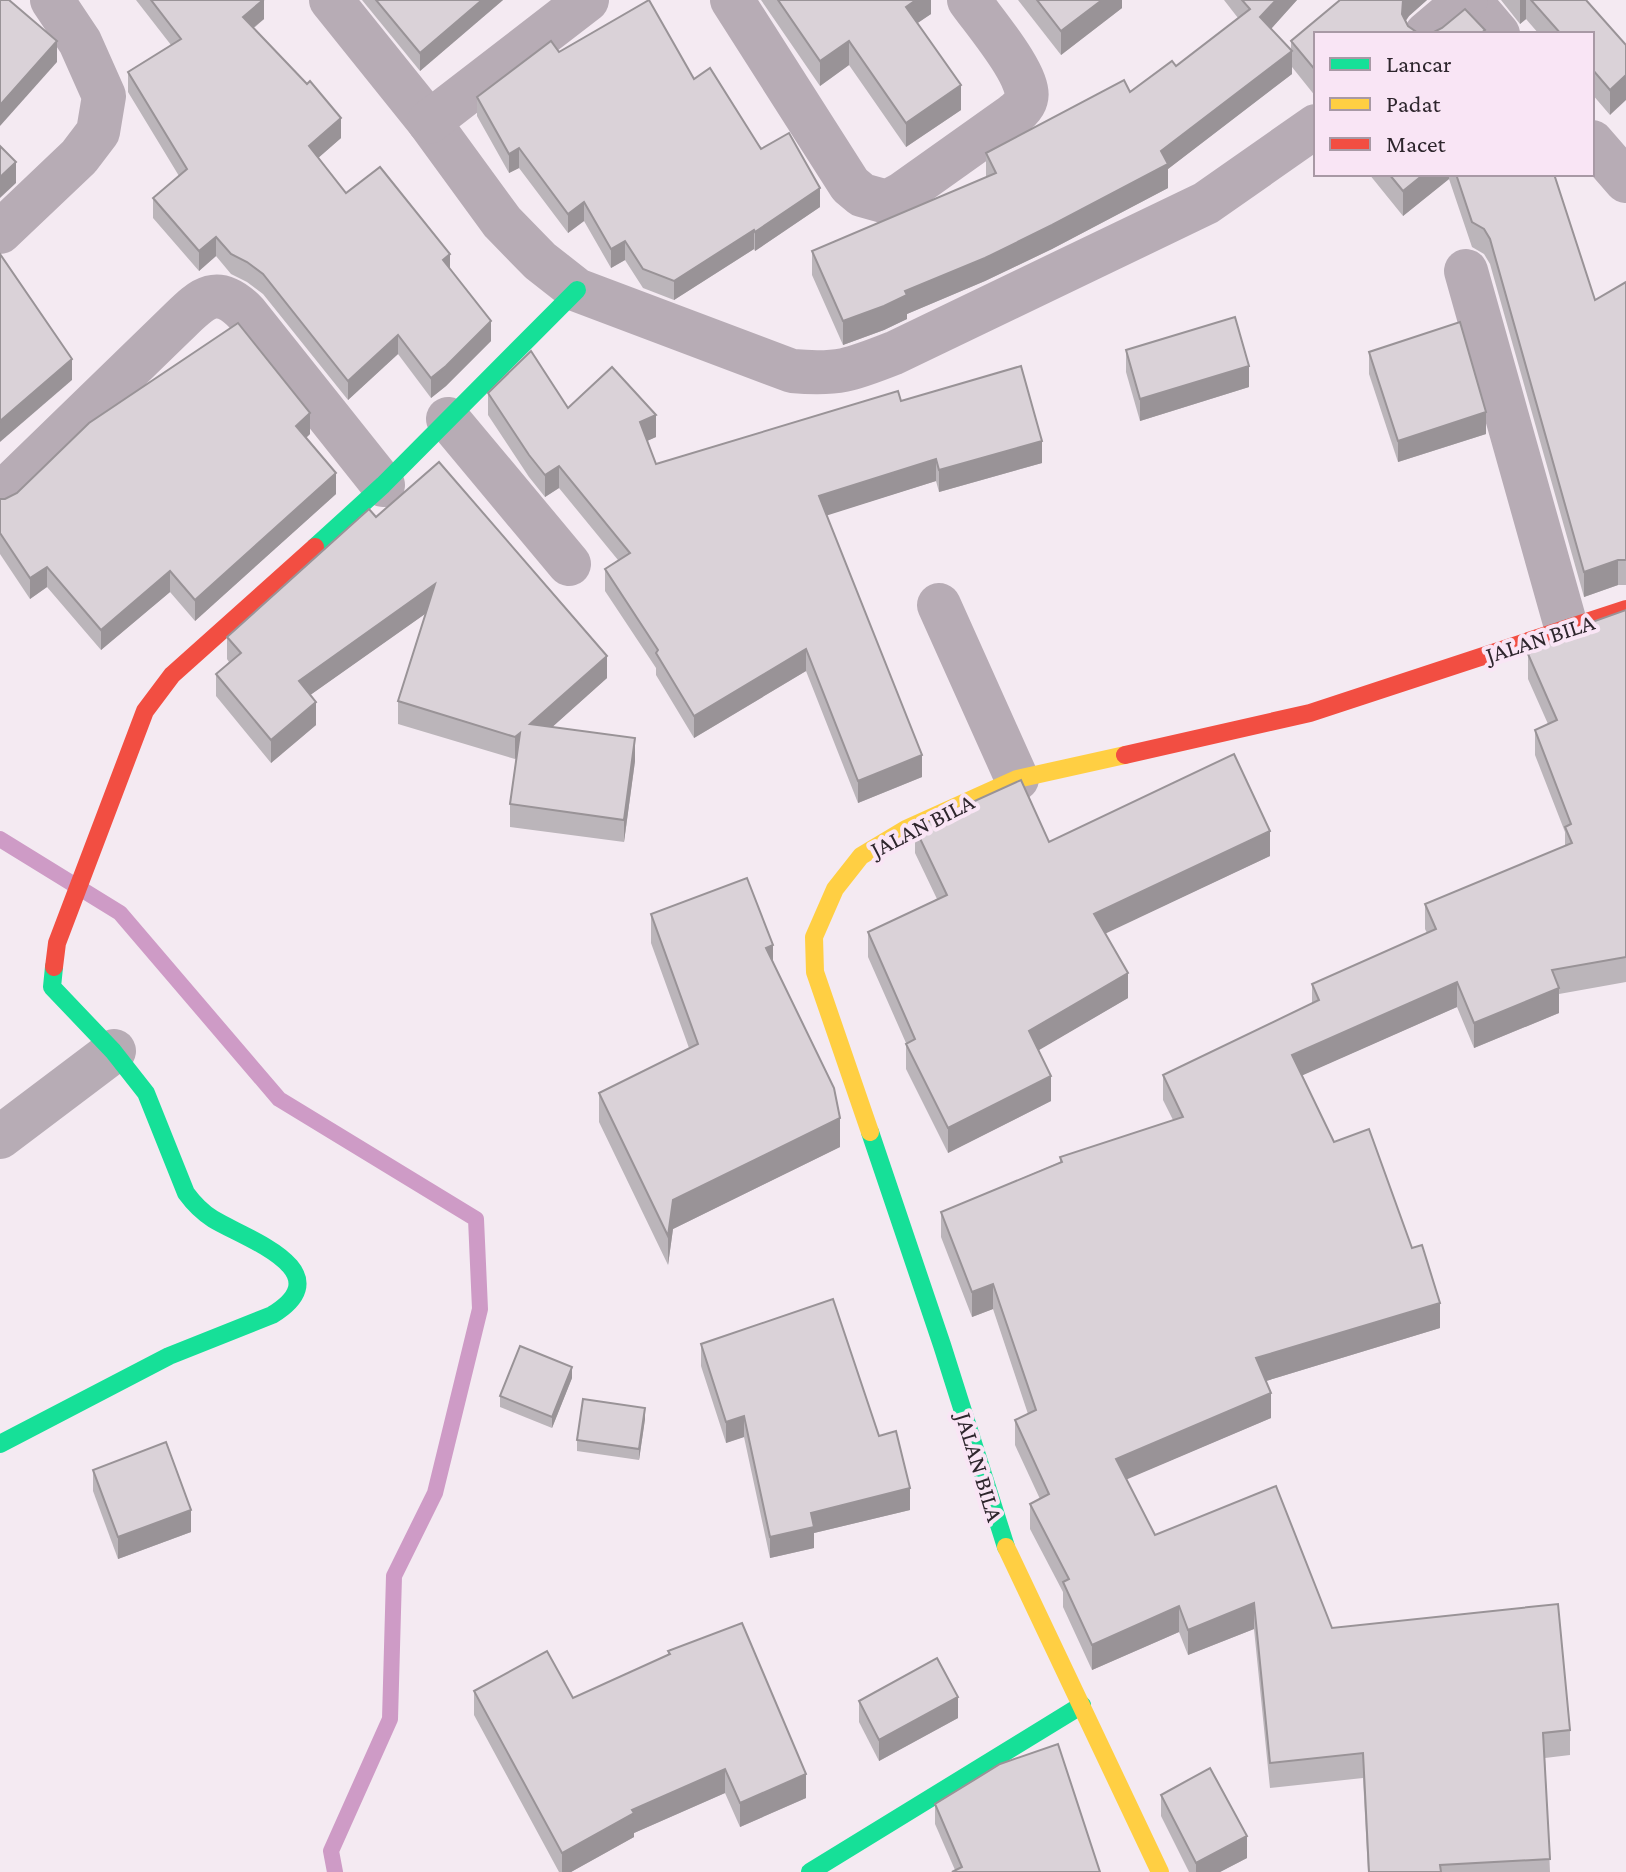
<svg xmlns="http://www.w3.org/2000/svg" width="1626" height="1872" viewBox="0 0 1626 1872" font-family="'Crimson Pro',serif">
	<rect width="100%" height="100%" fill="#f4eaf2"/>
	<g fill="none" stroke-linecap="round" stroke-linejoin="round">
		<!-- stream -->
		<path stroke="#ce9bc6" stroke-width="16" d="M0,839L120,913L279,1099L476,1219L480,1309L435,1493L394,1576L390,1719L331,1851L335,1872"/>
		<!-- street -->
		<g stroke="#b7acb5" stroke-width="44">
			<path d="M331,0L429,122L502,222L540,261L577,290L792,371C839,375 851,370 894,353L1206,203L1316,126"/>
			<path d="M732,0L850,185L862,195L887,202L902,194L1009,118C1016,113 1024,107 1026,99C1033,78 982,19 969,0"/>
			<path d="M1469,0L1498,34"/>
			<path d="M1426,34L1466,0"/>
			<path d="M429,122L587,0"/>
			<path d="M1592,142L1626,181"/>
			<path d="M0,232L79,157L98,132L104,96L80,42L52,0"/>
			<path d="M1466,271L1567,630"/>
			<path d="M448,419L569,564"/>
			<path d="M0,495L174,326C200,301 215,281 246,313L383,485"/>
			<path d="M939,605L1017,779"/>
			<path d="M0,1137L114,1051"/>
		</g>
		<!-- fast -->
		<g stroke="#16e098" stroke-width="18">
			<path d="M315,547L383,485L577,290"/>
			<path d="M870,1132L942,1345L1006,1547"/>
			<path d="M0,1444L169,1356L272,1315C344,1271 244,1238 213,1219C202,1212 194,1204 186,1193L146,1093L113,1051L52,987L54,967"/>
			<path d="M810,1872L1082,1705"/>
		</g>
		<!-- slow -->
		<g stroke="#ffcf43" stroke-width="18">
			<path d="M870,1132L815,972L814,937L835,889L861,856L906,829L1017,779L1125,755"/>
			<path d="M1006,1547L1160,1872"/>
		</g>
		<!-- jam -->
		<g stroke="#f24e42" stroke-width="18">
			<path d="M1125,755L1310,713L1626,609"/>
			<path d="M54,967L57,943L145,711L172,675L315,547"/>
		</g>
	</g>
	<!-- wall -->
	<g fill="#bbb5ba">
		<path d="M136,0H264V19L254,28L341,138L318,158L346,193L450,269L491,341L446,386L431,398L398,354L348,400L263,294L247,282L231,274L216,256L199,271L153,218V198L179,176L128,92V72L171,45Z"/>
		<path d="M362,0H503L420,71Z"/>
		<path d="M761,0H931V14L917,23L961,110L906,147L849,65L820,86Z"/>
		<path d="M1018,0H1122V8L1061,55Z"/>
		<path d="M1224,0H1297L1271,29L1291,49V41L1340,0H1427L1409,16L1405,22L1408,26L1418,33L1430,34L1442,28L1465,9L1485,30V34H1316V97L1292,67V74L1168,169V188L1052,249L985,281L907,314V319L884,330L843,345L812,275V251L986,178V153L1124,80L1130,92L1172,61L1176,66L1238,18Z"/>
		<path d="M1501,0H1586L1626,45L1610,115L1592,94V34H1539L1526,19L1520,24Z"/>
		<path d="M559,52L694,79L820,207L755,251L754,249L674,300L643,288L625,260L611,268L584,221L568,233L519,168L509,173L477,116V97Z"/>
		<path d="M1369,174H1554L1595,300L1626,282V585H1618L1584,597L1490,264L1484,254L1472,247L1449,179L1403,216Z"/>
		<path d="M1126,350L1249,387L1140,421L1126,372Z"/>
		<path d="M1369,352L1486,434L1398,462L1369,374Z"/>
		<path d="M488,393L568,408L656,437L647,441L656,464L901,401L1042,463L939,492L936,481L826,515L922,777L858,803L806,671L694,738L656,675V668L605,591V569L618,560L559,488L545,497L529,477L488,415Z"/>
		<path d="M310,434L306,438L336,494L195,621L170,592L101,650L47,587L30,599L0,554V499H5Z"/>
		<path d="M376,517L607,678L552,727L635,761L624,842L510,827V804L516,758L515,759L398,724V701L426,613L310,695L316,725L271,763L216,696V674L229,662L227,659V637Z"/>
		<path d="M1626,610V982L1559,994V1013L1474,1048L1457,1007L1302,1075L1334,1142L1440,1328L1266,1381L1271,1418L1126,1479L1155,1535L1332,1628L1570,1730V1755L1545,1758L1550,1872H1368L1363,1778L1270,1788L1254,1629L1188,1655L1179,1632L1092,1670L1063,1607V1592L1030,1529V1504L1040,1499L1015,1445V1420L1028,1414L993,1309L972,1317L941,1237V1212L1060,1162V1157L1173,1120L1163,1100V1075L1312,1003V984L1427,933L1425,929V904L1565,846V832L1535,755V730L1548,724L1528,679V654L1592,626V622Z"/>
		<path d="M915,828L1049,842L1270,856L1105,933L1128,998L1038,1050L1051,1101L948,1153L906,1069V1043L868,957V932L937,899L915,853Z"/>
		<path d="M651,914L773,961L840,1147L673,1229L668,1265L599,1122V1093L689,1048L651,943Z"/>
		<path d="M701,1344L879,1436L910,1510L814,1533V1548L770,1558L744,1437L726,1443L701,1366Z"/>
		<path d="M572,1378L552,1428L500,1407V1396Z"/>
		<path d="M645,1419L639,1460L577,1451V1440Z"/>
		<path d="M93,1470L191,1532L118,1559L93,1491Z"/>
		<path d="M668,1651L806,1798L740,1827L725,1793L634,1833V1837L571,1872H559L474,1715V1691L573,1698L668,1655Z"/>
		<path d="M859,1701L958,1718L879,1761L859,1722Z"/>
		<path d="M1161,1795L1247,1858L1220,1872H1189L1161,1816Z"/>
		<path d="M935,1804L1100,1872L955,1870L935,1824Z"/>
	</g>
	<!-- shaded-wall -->
	<g fill="#999397">
		<path d="M263,0H264V19L243,36V17Z"/>
		<path d="M482,0H503L420,71V53Z"/>
		<path d="M916,0H931V14L906,31V7Z"/>
		<path d="M1102,0H1122V8L1061,55V31Z"/>
		<path d="M1276,0H1297L1260,41V17Z"/>
		<path d="M1403,0H1427L1409,16L1402,26V34Z"/>
		<path d="M1520,0H1526V19L1520,24Z"/>
		<path d="M57,41V62L0,126V105Z"/>
		<path d="M849,41V65L820,86V61Z"/>
		<path d="M1292,51V74L1168,169V188L1052,249L985,281L907,314V319L884,330L843,345V321L905,291L1161,151Z"/>
		<path d="M1626,75V100L1610,115V90Z"/>
		<path d="M961,85V110L906,147V123Z"/>
		<path d="M341,118V138L309,166V146Z"/>
		<path d="M519,148V168L509,173V154Z"/>
		<path d="M16,162V183L0,198V177Z"/>
		<path d="M1424,174H1449V179L1403,216V191Z"/>
		<path d="M820,188V207L755,251V232Z"/>
		<path d="M584,202V221L568,233V214Z"/>
		<path d="M754,230V249L674,300V281Z"/>
		<path d="M216,237V256L199,271V251Z"/>
		<path d="M625,241V260L611,268V249Z"/>
		<path d="M450,254V273L443,260Z"/>
		<path d="M491,321V341L446,386L431,398V378Z"/>
		<path d="M398,335V354L348,400V381Z"/>
		<path d="M72,359V380L0,442V421Z"/>
		<path d="M1249,366V387L1140,421V399Z"/>
		<path d="M1486,412V434L1398,462V441Z"/>
		<path d="M310,413V434L296,447V426Z"/>
		<path d="M656,415V437L640,444V422Z"/>
		<path d="M1042,441V463L939,492V470Z"/>
		<path d="M936,459V481L819,518V496Z"/>
		<path d="M559,466V488L545,497V475Z"/>
		<path d="M336,473V494L195,621V600Z"/>
		<path d="M1618,560V585L1584,597V572Z"/>
		<path d="M47,567V587L30,599V578Z"/>
		<path d="M170,571V592L101,650V630Z"/>
		<path d="M435,584V607L299,703V681Z"/>
		<path d="M806,649V671L694,738V716Z"/>
		<path d="M607,656V678L530,747V724Z"/>
		<path d="M316,702V725L271,763V740Z"/>
		<path d="M520,733V755L515,759V737Z"/>
		<path d="M635,738V761L624,842V820Z"/>
		<path d="M922,755V777L858,803V781Z"/>
		<path d="M1270,831V856L1094,939V914Z"/>
		<path d="M773,945V974L766,948Z"/>
		<path d="M1128,973V998L1029,1056V1031Z"/>
		<path d="M1457,982V1007L1292,1080V1055Z"/>
		<path d="M1559,988V1013L1474,1048V1023Z"/>
		<path d="M1051,1076V1101L948,1153V1128Z"/>
		<path d="M840,1118V1147L673,1229L668,1265V1236L673,1200Z"/>
		<path d="M993,1284V1309L972,1317V1292Z"/>
		<path d="M1440,1303V1328L1256,1384V1358Z"/>
		<path d="M572,1367V1378L552,1428V1417Z"/>
		<path d="M1271,1393V1418L1116,1484V1459Z"/>
		<path d="M645,1408V1419L639,1460V1449Z"/>
		<path d="M744,1416V1437L726,1443V1422Z"/>
		<path d="M910,1488V1510L814,1533V1548L770,1558V1537L811,1513Z"/>
		<path d="M191,1510V1532L118,1559V1537Z"/>
		<path d="M1254,1603V1629L1188,1655V1630Z"/>
		<path d="M1179,1606V1632L1092,1670V1645Z"/>
		<path d="M958,1697V1718L879,1761V1740Z"/>
		<path d="M725,1769V1793L634,1833V1837L571,1872H562V1853L632,1810Z"/>
		<path d="M806,1774V1798L740,1827V1803Z"/>
		<path d="M1247,1836V1858L1220,1872H1196V1863Z"/>
	</g>
	<!-- building -->
	<g fill="#dad2d8" stroke="#999397" stroke-width="2">
		<path d="M0,0H9L57,41L0,105Z"/>
		<path d="M151,0H263L243,17L307,84L310,81L341,118L309,146L346,193L380,167L450,254L443,260L491,321L446,366L431,378L398,335L348,381L263,274L247,262L231,254L216,237L199,251L153,198L187,169L128,72L181,39Z"/>
		<path d="M376,0H482L420,53Z"/>
		<path d="M649,0L694,79L710,68L761,149L789,133L820,188L755,232L754,230L674,281L643,269L625,241L611,249L584,202L568,214L519,148L509,154L477,97L551,41L559,52Z"/>
		<path d="M778,0H916L906,7L961,85L906,123L849,41L820,61Z"/>
		<path d="M1037,0H1102L1061,31Z"/>
		<path d="M1242,0H1276L1260,17L1292,51L1161,151L1168,164L1052,225L985,258L905,291L907,295L884,306L843,321L812,251L996,173L986,153L1124,80L1130,92L1172,61L1176,66L1250,9Z"/>
		<path d="M1340,0H1403L1402,14L1408,26L1418,33L1430,34L1442,28L1465,9L1485,30L1480,34H1316V71L1291,41Z"/>
		<path d="M1531,0H1586L1626,45V75L1610,90L1592,69V34H1561Z"/>
		<path d="M0,146L16,162L0,177Z"/>
		<path d="M1389,174H1424L1403,191Z"/>
		<path d="M1456,174H1554L1595,300L1626,282V560H1618L1584,572L1490,239L1484,229L1472,222Z"/>
		<path d="M0,254L72,359L0,421Z"/>
		<path d="M1235,317L1249,366L1140,399L1126,350Z"/>
		<path d="M1460,322L1486,412L1398,441L1369,352Z"/>
		<path d="M238,323L310,413L296,426L336,473L195,600L170,571L101,630L47,567L30,578L0,533V499H5L17,493L89,423Z"/>
		<path d="M531,351L568,408L612,367L656,415L640,422L656,464L898,391L901,401L1021,366L1042,441L939,470L936,459L819,496L922,755L858,781L806,649L694,716L656,653L658,650L605,569L630,553L559,466L545,475L529,455L488,393Z"/>
		<path d="M439,462L607,656L530,724L635,738L624,820L510,804L520,733L515,737L398,701L435,584L299,681L316,702L271,740L216,674L241,653L227,637L369,509L376,517Z"/>
		<path d="M1626,610V957L1552,970L1559,988L1474,1023L1457,982L1292,1055L1334,1142L1369,1129L1412,1248L1422,1245L1440,1303L1256,1358L1271,1393L1116,1459L1155,1535L1276,1486L1332,1628L1558,1604L1570,1730L1543,1733L1550,1859L1440,1865L1441,1872H1369L1363,1753L1270,1763L1254,1603L1188,1630L1179,1606L1092,1645L1063,1582L1069,1579L1030,1504L1049,1494L1015,1420L1036,1410L993,1284L972,1292L941,1212L1062,1162L1060,1157L1183,1117L1163,1075L1319,1000L1312,984L1436,929L1425,904L1572,843L1565,827L1571,824L1535,730L1557,720L1528,654L1593,625L1592,622Z"/>
		<path d="M1234,754L1270,831L1094,914L1128,973L1029,1031L1051,1076L948,1128L906,1044L915,1039L868,932L947,895L915,828L1021,780L1049,842Z"/>
		<path d="M747,878L773,945L766,948L834,1088L840,1118L673,1200L668,1236L599,1093L698,1044L651,914Z"/>
		<path d="M833,1299L879,1436L896,1431L910,1488L811,1513L814,1527L770,1537L744,1416L726,1422L701,1344Z"/>
		<path d="M520,1346L572,1367L552,1417L500,1396Z"/>
		<path d="M583,1399L645,1408L639,1449L577,1440Z"/>
		<path d="M166,1442L191,1510L118,1537L93,1470Z"/>
		<path d="M742,1623L806,1774L740,1803L725,1769L632,1810L634,1813L562,1853L474,1691L547,1651L573,1698L670,1654L668,1651Z"/>
		<path d="M937,1658L958,1697L879,1740L859,1701Z"/>
		<path d="M1058,1744L1100,1872H952L962,1867L935,1804L1000,1764Z"/>
		<path d="M1210,1768L1247,1836L1196,1863L1161,1795Z"/>
	</g>
	<g text-anchor="middle" dominant-baseline="central" stroke-width="8" stroke-linejoin="round" paint-order="stroke">
		<!-- street labels -->
		<g font-size="24" fill="#2e262d" stroke="#f9e5f5">
			<text transform="translate(1540 638) rotate(-18)">JALAN BILA</text>
			<text transform="translate(922 825) rotate(-27)">JALAN BILA</text>
			<text transform="translate(980 1467) rotate(73)">JALAN BILA</text>
		</g>
	</g>
	<!-- legend -->
	<rect x="1314" y="32" width="280" height="144" fill="#f9e5f5" stroke="#a899a5" stroke-width="2"/>
	<rect x="1330" y="58" width="40" height="12" fill="#16e098" stroke="#a899a5" stroke-width="2"/>
	<text x="1386" y="72" font-size="24" fill="#2e262d">Lancar</text>
	<rect x="1330" y="98" width="40" height="12" fill="#ffcf43" stroke="#a899a5" stroke-width="2"/>
	<text x="1386" y="112" font-size="24" fill="#2e262d">Padat</text>
	<rect x="1330" y="138" width="40" height="12" fill="#f24e42" stroke="#a899a5" stroke-width="2"/>
	<text x="1386" y="152" font-size="24" fill="#2e262d">Macet</text>
</svg>
